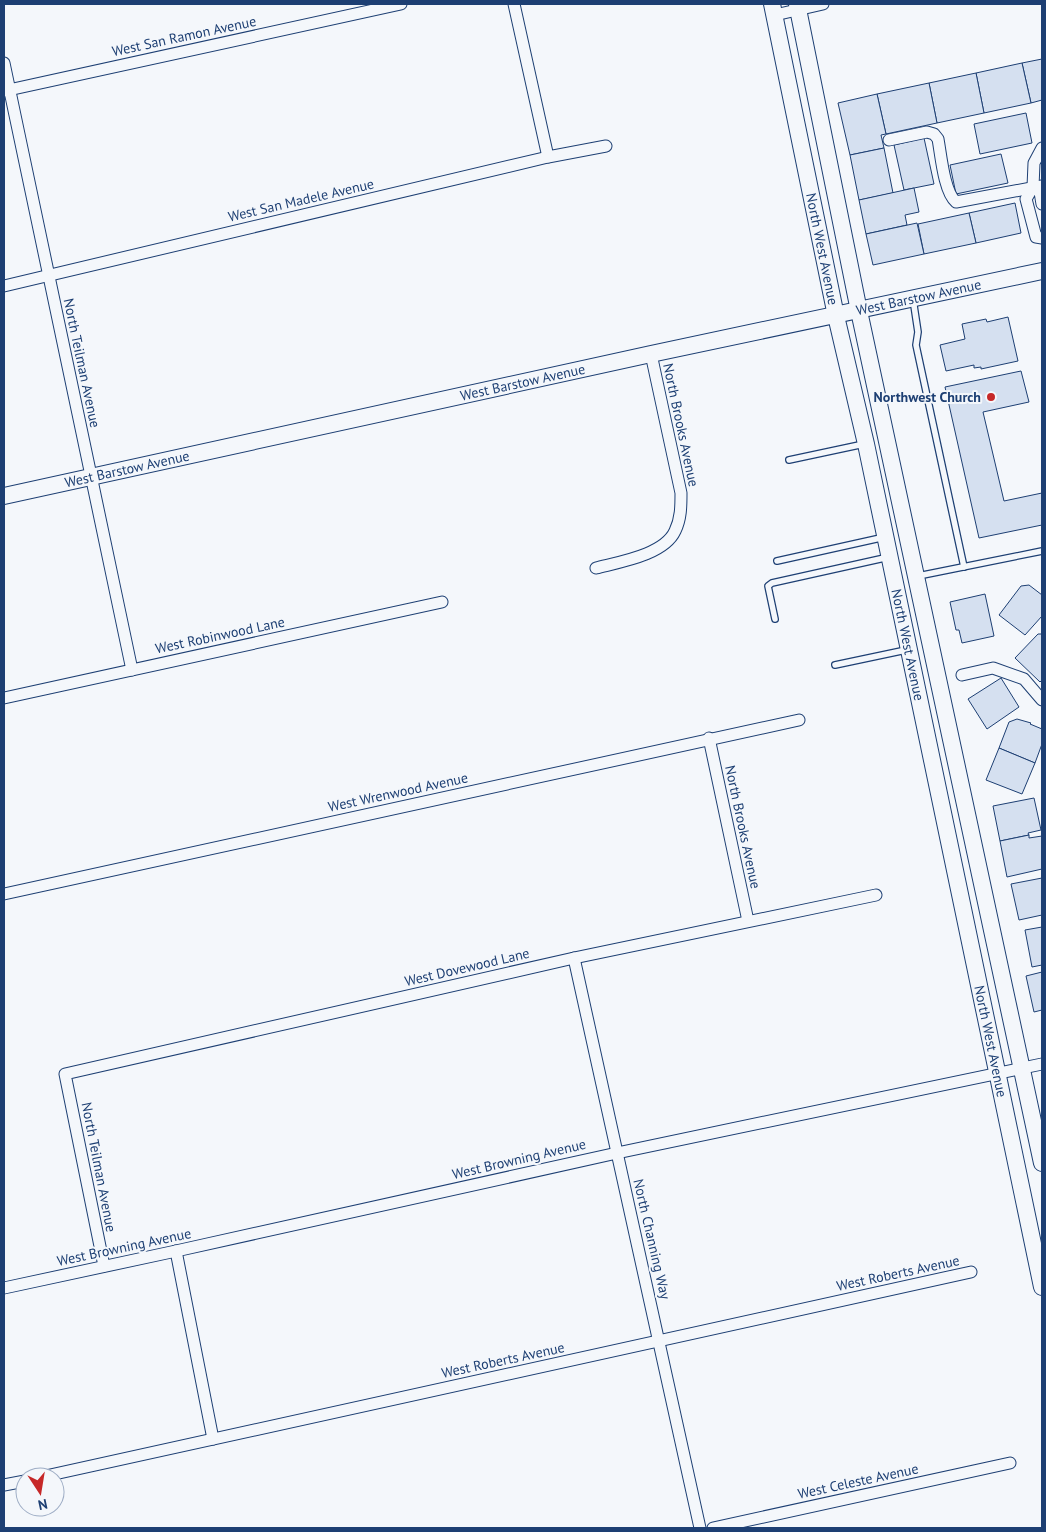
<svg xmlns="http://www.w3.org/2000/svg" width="1046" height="1532" viewBox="0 0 1046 1532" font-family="'PT Sans',sans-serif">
	<rect width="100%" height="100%" fill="#f4f7fb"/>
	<!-- building -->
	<g fill="#d5e0f0" stroke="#1d3f73">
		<path d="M1042,59V100L1031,103L1022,63Z"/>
		<path d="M1022,63L1031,103L984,113L976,73Z"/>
		<path d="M976,73L984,113L937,123L929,83Z"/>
		<path d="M929,83L937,123L886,134L877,94Z"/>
		<path d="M877,94L886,134L881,135L884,148L850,155L838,103Z"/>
		<path d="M1026,113L1032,143L980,154L974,124Z"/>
		<path d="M924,138L934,184L904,190L894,145Z"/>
		<path d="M884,148L893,193L859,200L850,155Z"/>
		<path d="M1001,154L1008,183L956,194L950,165Z"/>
		<path d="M914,188L919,212L905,215L907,225L866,234L859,200Z"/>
		<path d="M1015,203L1021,233L976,243L969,213Z"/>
		<path d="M969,213L976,243L924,254L918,224Z"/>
		<path d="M917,223L924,254L873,265L866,234Z"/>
		<path d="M1008,317L1018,361L981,369V367L974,368V365L946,371L940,345L965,339L962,324L986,319L987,322Z"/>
		<path d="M1021,371L1029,402L983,412L1004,501L1042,493V525L979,538L945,387Z"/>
		<path d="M1029,585L1042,595V616L1025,635L999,615L1021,586Z"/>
		<path d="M985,594L994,636L962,643L959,630H956L950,602Z"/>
		<path d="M1038,634H1042V680L1040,682L1015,658Z"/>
		<path d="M1001,678L1019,707L987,729L968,699Z"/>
		<path d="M1017,719L1031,723L1030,724L1042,729V744L1035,763L999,748L1009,722Z"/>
		<path d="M999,748L1035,763L1022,794L986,780Z"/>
		<path d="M1034,798L1041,830L1028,833L1029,835L1000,841L993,806Z"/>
		<path d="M1029,835V838L1042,836V869L1007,877L1000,841Z"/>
		<path d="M1042,878V915L1019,920L1011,884Z"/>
		<path d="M1042,927V965L1032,967L1025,930Z"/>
		<path d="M1042,972V1010L1034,1012L1026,976Z"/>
	</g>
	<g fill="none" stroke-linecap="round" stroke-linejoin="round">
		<!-- lane casing -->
		<g stroke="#1d3f73" stroke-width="8">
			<g id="lane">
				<path d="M913,299L918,332L916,345L964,567"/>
				<path d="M789,460L864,444"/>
				<path d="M777,561L885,537"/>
				<path d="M918,576L1042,551"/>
				<path d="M775,619L768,586L772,583L889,557"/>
				<path d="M835,665L906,650"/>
			</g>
		</g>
		<!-- street casing -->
		<g stroke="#1d3f73" stroke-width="13">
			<g id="street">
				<path d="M514,4L548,157"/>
				<path d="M775,15L823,4"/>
				<path d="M4,63L132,670"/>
				<path d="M4,91L401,4"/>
				<path d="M889,140L927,132L934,134L938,139C941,155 944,192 956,202L1042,186"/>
				<path d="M1033,187L1034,163L1042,148"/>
				<path d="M1042,204L1040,192L1033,187L1026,199L1036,237L1042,238"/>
				<path d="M4,286L548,157L606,146"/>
				<path d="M596,568C619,562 664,555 675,531C681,519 681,506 681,493L651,354"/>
				<path d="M962,675L993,668L1024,679L1042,700"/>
				<path d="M4,698L442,602"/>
				<path d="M709,738L748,921"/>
				<path d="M4,894L799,720"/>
				<path d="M574,958L700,1528"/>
				<path d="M176,1251L213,1439"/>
				<path d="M104,1266L65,1074L574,958L876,895"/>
				<path d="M4,1288L176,1251L617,1153L1042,1064"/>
				<path d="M41,1477L971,1272"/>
				<path d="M4,1485L25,1481"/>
				<path d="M713,1528L1010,1463"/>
			</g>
		</g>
		<!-- secondary casing -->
		<g stroke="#1d3f73" stroke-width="18">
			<g id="secondary">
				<path id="s1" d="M772,4L836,316L866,444L1042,1287"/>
				<path d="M797,4L859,311L1042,1163"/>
				<path id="s2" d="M4,496L651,354L1042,271"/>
			</g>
		</g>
		<!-- lane -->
		<use href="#lane" stroke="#f4f7fb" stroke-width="5.5"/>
		<!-- street -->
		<use href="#street" stroke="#f4f7fb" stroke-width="11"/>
		<!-- secondary -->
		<use href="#secondary" stroke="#f4f7fb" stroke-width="16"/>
	</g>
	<!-- markers -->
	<circle fill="#c62828" stroke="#f4f7fb" stroke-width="2" cx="991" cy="397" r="5"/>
	<g text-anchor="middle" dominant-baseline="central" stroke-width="4" stroke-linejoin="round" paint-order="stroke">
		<!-- street labels -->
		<g font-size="14" fill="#1d3f73" stroke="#f4f7fb">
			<text transform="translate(184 36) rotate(-12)">West San Ramon Avenue</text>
			<text transform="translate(301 200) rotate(-13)">West San Madele Avenue</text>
			<text stroke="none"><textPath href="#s1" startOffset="250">North West Avenue</textPath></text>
			<text stroke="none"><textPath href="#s2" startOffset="936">West Barstow Avenue</textPath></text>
			<text transform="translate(82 363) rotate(78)">North Teilman Avenue</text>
			<text stroke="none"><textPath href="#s2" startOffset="531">West Barstow Avenue</textPath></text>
			<text transform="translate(681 425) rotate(78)">North Brooks Avenue</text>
			<text stroke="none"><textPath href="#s2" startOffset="126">West Barstow Avenue</textPath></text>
			<text transform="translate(220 635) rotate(-12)">West Robinwood Lane</text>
			<text stroke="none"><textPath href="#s1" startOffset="655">North West Avenue</textPath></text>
			<text transform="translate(398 792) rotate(-12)">West Wrenwood Avenue</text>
			<text transform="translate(743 827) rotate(78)">North Brooks Avenue</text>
			<text transform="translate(467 967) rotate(-13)">West Dovewood Lane</text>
			<text stroke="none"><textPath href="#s1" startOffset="1060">North West Avenue</textPath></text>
			<text transform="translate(519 1159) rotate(-13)">West Browning Avenue</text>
			<text transform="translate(99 1167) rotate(79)">North Teilman Avenue</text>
			<text transform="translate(652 1239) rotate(77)">North Channing Way</text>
			<text transform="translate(124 1247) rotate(-12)">West Browning Avenue</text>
			<text transform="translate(898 1273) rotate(-12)">West Roberts Avenue</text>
			<text transform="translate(503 1360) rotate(-12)">West Roberts Avenue</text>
			<text transform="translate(858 1481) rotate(-12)">West Celeste Avenue</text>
		</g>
		<!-- poi labels -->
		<g font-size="14" font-weight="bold" fill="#1d3f73" stroke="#f4f7fb" text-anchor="end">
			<text x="981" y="397">Northwest Church</text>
		</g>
	</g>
	<!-- border -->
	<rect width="1046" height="1532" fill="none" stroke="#1d3f73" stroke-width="10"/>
	<!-- north arrow -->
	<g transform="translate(40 1492) rotate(168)"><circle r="24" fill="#f4f7fb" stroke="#9eadc5"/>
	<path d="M0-4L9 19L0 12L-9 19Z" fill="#c62828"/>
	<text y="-8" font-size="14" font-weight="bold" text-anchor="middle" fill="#1d3f73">N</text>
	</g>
</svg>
